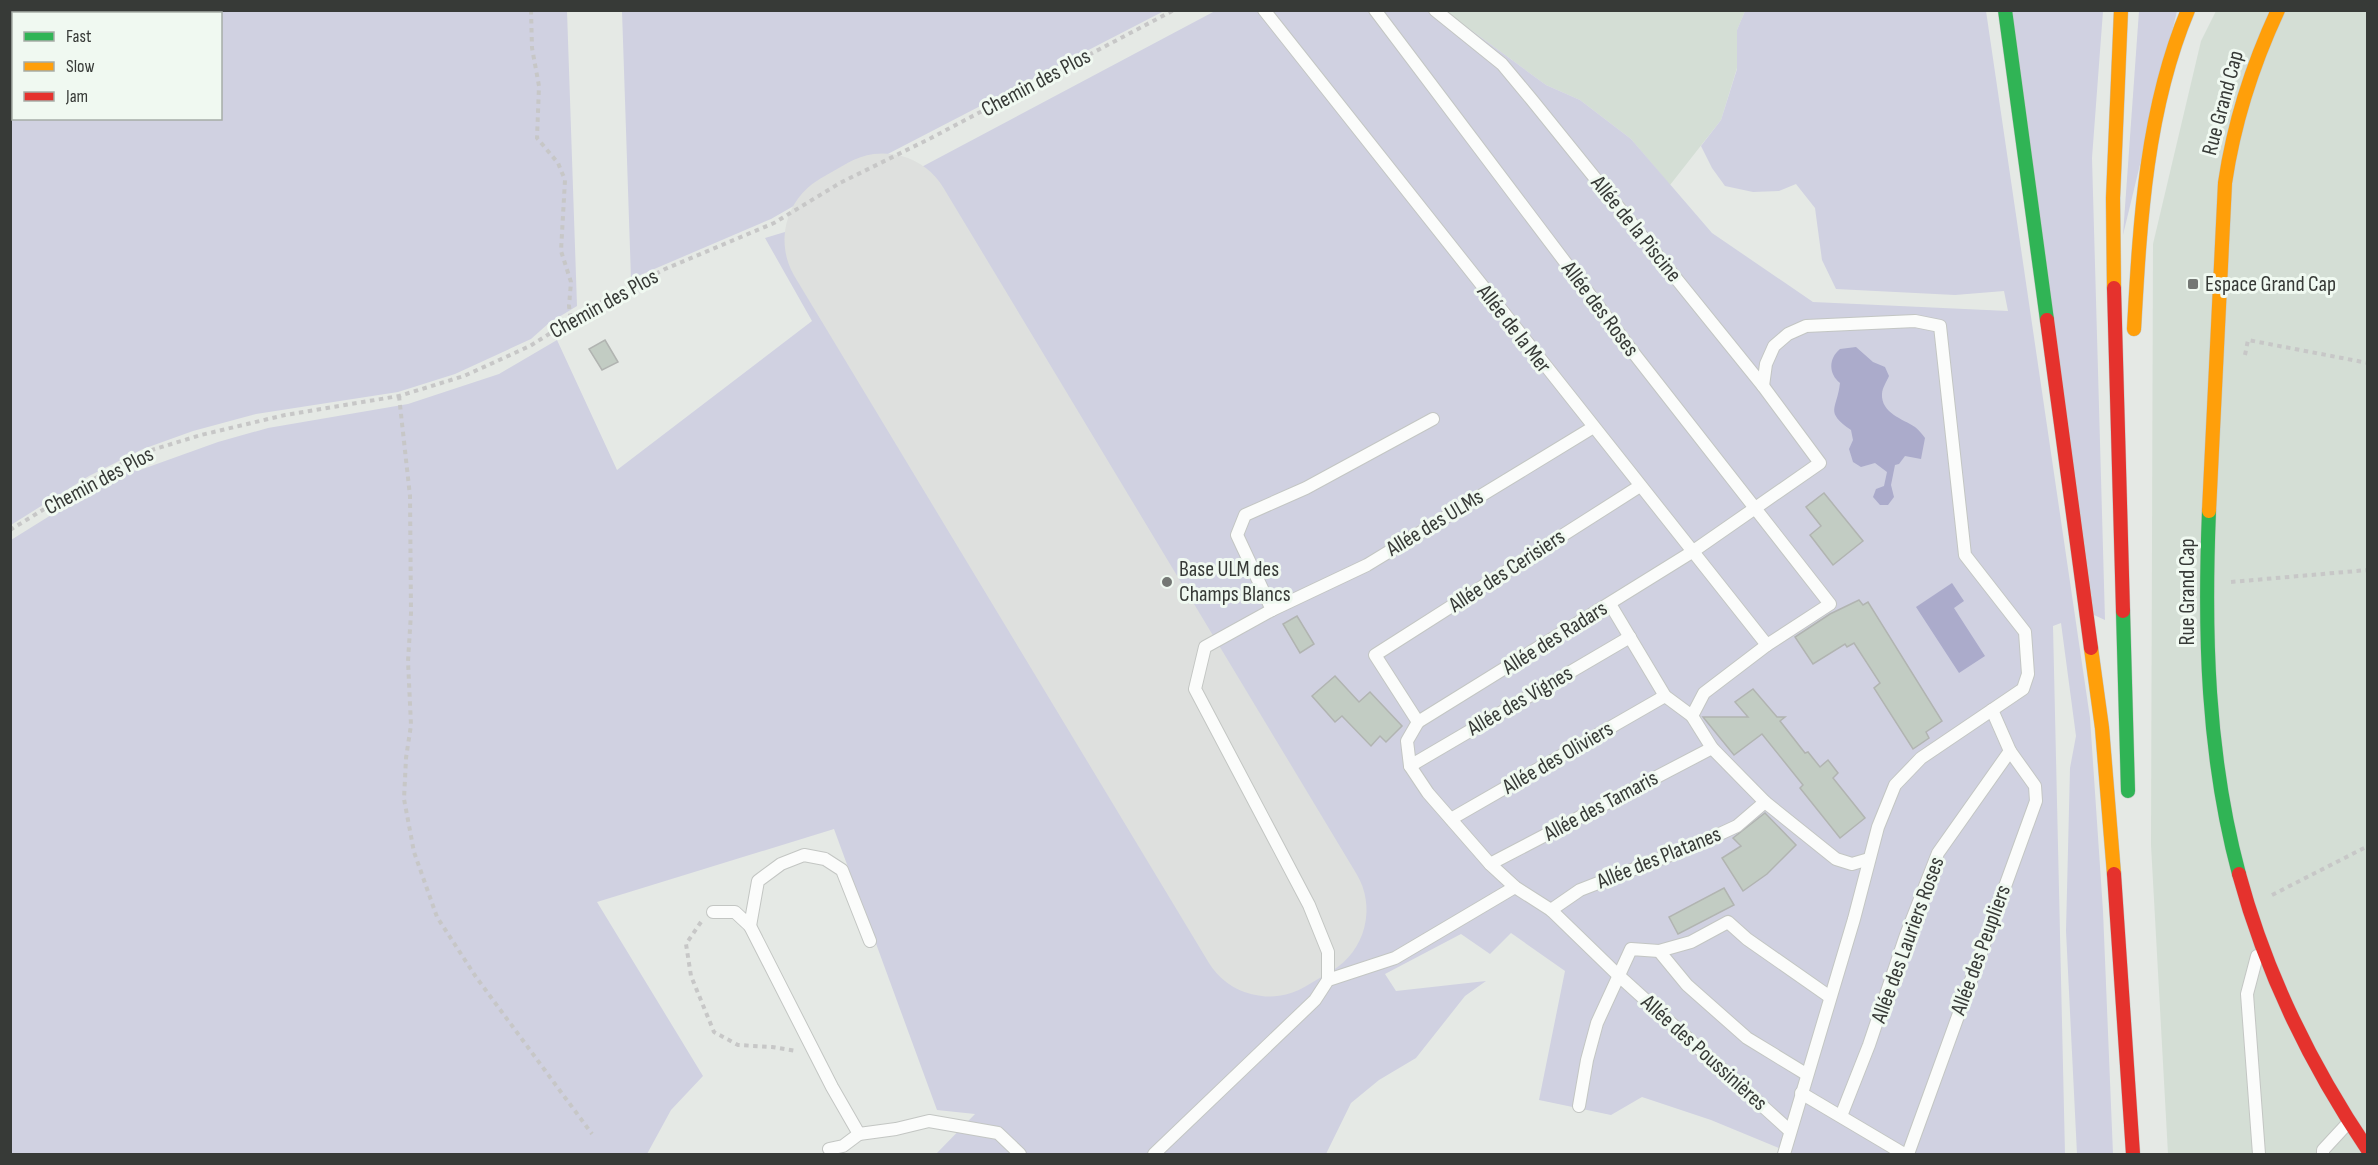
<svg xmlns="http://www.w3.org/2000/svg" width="2378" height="1165" viewBox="0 0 2378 1165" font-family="'Sofia Sans Condensed',sans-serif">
	<rect width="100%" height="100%" fill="#e5e9e5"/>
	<!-- built -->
	<g fill="#d4ded5">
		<path d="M1445,11H1745L1737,30V68L1721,120L1670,185L1631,139L1580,100L1546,85Z"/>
		<path d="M2216,11H2367V1154H2168L2151,845L2153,244L2201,41Z"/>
	</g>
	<!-- green -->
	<g fill="#d0d1e1">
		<path d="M11,10L567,11L577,306L549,323L531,339L455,374L398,392L256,414L193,431L143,449L89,476L11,525V41L13,39L14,118H220V14H14L13,38L11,39Z"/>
		<path d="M622,11V10L1164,11L853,172L771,219L631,279Z"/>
		<path d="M1215,11H1445L1546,85L1580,100L1631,139L1712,233L1813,302L2008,311L2004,291L1955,295L1836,289L1822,260L1815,208L1796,184L1779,191L1753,192L1725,186L1712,168L1701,146L1721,120L1737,69V30L1745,11H1986L2090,718L2103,911L2113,1154H2077L2066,931L2070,768L2076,736L2061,623L2053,626L2065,1154H1793L1711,1120L1642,1097L1611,1115L1539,1100L1565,971L1511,933L1490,954L1461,934L1385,974L1396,991L1486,981L1465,996L1416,1058L1379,1080L1351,1103L1326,1154H936L975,1114L937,1110L834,829L597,902L703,1076L671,1110L647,1154H11V540L120,472L140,470L218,442L268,428L408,404L499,374L557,340L617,470L812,321L765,238L818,222Z"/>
		<path d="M2012,11H2103L2092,158L2105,620L2094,615Z"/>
		<path d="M2139,11H2177L2123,235Z"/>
	</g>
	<!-- water -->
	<g fill="#ababcb">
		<path d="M1856,347L1873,362L1885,367L1889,376C1887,381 1882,388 1882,394C1881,413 1903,419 1915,427C1919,430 1922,434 1925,438L1921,459L1905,456L1899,464L1895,465L1891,485L1894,497L1888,505H1880L1873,497L1876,489L1884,486L1887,472L1875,463L1861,467L1853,462L1849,449L1853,440L1851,430C1824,411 1837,410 1840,383C1829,374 1828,359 1840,349Z"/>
		<path d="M1952,583L1964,601L1954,608L1985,656L1959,673L1916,607Z"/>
	</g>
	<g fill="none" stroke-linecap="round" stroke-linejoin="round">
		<!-- runway -->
		<path stroke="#dee0de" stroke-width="141" d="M883,224L1296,910L1269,926L855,240Z"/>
	</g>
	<!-- building -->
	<g fill="#c2ccc3" stroke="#b1b4b1" stroke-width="1.5">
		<path d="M605,340L618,362L602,370L589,349Z"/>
		<path d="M1824,493L1863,541L1833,565L1810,535L1821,526L1806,507Z"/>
		<path d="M1859,600L1863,605L1868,602L1942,721L1926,732L1929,738L1913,749L1874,688L1880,683L1854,643L1847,647L1845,644L1813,664L1795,637L1830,614Z"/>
		<path d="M1297,616L1314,644L1300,653L1283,624Z"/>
		<path d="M1335,676L1359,702L1370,692L1402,726L1386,742L1380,736L1371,746L1342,716L1335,722L1312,696Z"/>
		<path d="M1753,689L1777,717H1785L1780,721L1805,753L1808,752L1820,767L1828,760L1838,773L1833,778L1865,818L1840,838L1800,788L1803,785L1762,734L1734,755L1703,717H1748L1735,702Z"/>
		<path d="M1765,813L1796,845L1767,874L1743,891L1722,858L1741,846L1733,838Z"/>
		<path d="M1724,888L1734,905L1678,934L1669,917Z"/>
	</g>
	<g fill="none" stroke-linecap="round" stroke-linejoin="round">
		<!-- lane casing -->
		<g stroke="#c3c6c3" stroke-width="14">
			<g id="lane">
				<path d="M1264,10L1767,645"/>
				<path d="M1375,10L1636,356L1830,604L1767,645L1704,693L1692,716L1712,748L1765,802L1836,859L1852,864L1869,859"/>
				<path d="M1763,386L1766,364L1774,346L1788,334L1806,326L1915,321L1940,326L1965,555L2025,632L2028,674L2023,689L1921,758L1895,785L1878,827L1854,919L1784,1154"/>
				<path d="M1640,486L1375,655L1418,722L1407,741L1410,766L1428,793L1490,864L1515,887L1551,910L1618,975L1789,1130"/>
				<path d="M1610,604L1665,696L1692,716"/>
				<path d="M1272,610L1237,535L1245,515L1306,488L1433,419"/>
				<path d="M1418,722L1692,552L1820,463L1763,386L1532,100L1502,64L1435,10"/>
				<path d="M1410,766L1630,637"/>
				<path d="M1451,819L1665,696"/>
				<path d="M1490,864L1712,748"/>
				<path d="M1551,910L1580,890L1696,845L1737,826L1765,802"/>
				<path d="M713,912H735L750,926L758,881L781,864L804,855L825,859L842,870L870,941"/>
				<path d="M750,926L832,1087L859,1134L843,1146L829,1149"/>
				<path d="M2257,956L2247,994L2259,1154"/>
				<path d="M1328,980V952L1309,905L1195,689L1205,647L1272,610L1367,565L1592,428"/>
				<path d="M1806,1074L1747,1038L1687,985L1659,951L1691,942L1728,922L1747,939L1830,997"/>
				<path d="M1801,1093L1904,1154"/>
				<path d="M1579,1106L1587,1060L1597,1023L1631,949L1659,951"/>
				<path d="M1841,1116L1869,1045L1906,935L1938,853L2010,751L1992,710"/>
				<path d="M859,1134L896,1129L929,1121L998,1133L1020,1154"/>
				<path d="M1154,1154L1315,1000L1328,980L1395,958L1515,887"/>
				<path d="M1908,1154L2036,801L2035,786L2010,751"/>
				<path d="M2323,1154V1150L2348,1123"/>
			</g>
		</g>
		<!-- fast casing -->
		<g stroke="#c3c6c3" stroke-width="15">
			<g id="fast">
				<path d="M2005,10L2047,320"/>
				<path d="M2209,511C2204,633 2207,755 2239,874"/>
				<path d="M2123,611L2128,791"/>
			</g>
		</g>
		<!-- slow casing -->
		<g stroke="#c3c6c3" stroke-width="15">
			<g id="slow">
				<path d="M2114,288L2113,198L2121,10"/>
				<path d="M2134,329C2140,222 2146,110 2188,10"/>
				<path d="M2209,511L2225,183C2234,122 2252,66 2278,10"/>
				<path d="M2091,648L2102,728L2114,874"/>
			</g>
		</g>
		<!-- jam casing -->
		<g stroke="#c3c6c3" stroke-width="15">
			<g id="jam">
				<path d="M2114,288L2123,611"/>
				<path d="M2047,320L2091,648"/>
				<path d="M2114,874L2133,1154"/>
				<path d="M2239,874C2266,974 2310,1064 2368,1150"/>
			</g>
		</g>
		<!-- path -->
		<g stroke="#c7c7c7" stroke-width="4" stroke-dasharray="4.5 4.5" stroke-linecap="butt">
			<path d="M531,10L532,48L539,86L537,138L558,163L565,180L561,251L571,282L569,306L571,320"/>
			<path d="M2245,355L2248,340L2368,363"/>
			<path d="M399,396L410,496L411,613L408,661L411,725L406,758L404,799L414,852L437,917L476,977L592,1134"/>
			<path d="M10,530L90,481L142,453L201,435L285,415L399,396L464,376L530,346L592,307L665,269L774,223L840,183L931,138L1174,10"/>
			<path d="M2231,582L2368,570"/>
			<path d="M2272,895L2368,846"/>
			<path d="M701,922L686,944L691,976L714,1032L738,1045L772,1047L796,1051"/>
		</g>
		<!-- lane -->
		<use href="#lane" stroke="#fbfcfb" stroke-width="12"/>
		<!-- fast -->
		<use href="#fast" stroke="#30b455" stroke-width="14"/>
		<!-- slow -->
		<use href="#slow" stroke="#ff9f0a" stroke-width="14"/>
		<!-- jam -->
		<use href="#jam" stroke="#e5322d" stroke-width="14"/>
	</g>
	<!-- markers -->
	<g fill="#747774" stroke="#f0f9f1" stroke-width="2">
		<rect x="2187" y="278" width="12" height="12" rx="3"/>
		<circle cx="1167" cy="582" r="6"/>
	</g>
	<g text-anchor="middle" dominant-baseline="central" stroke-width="6" stroke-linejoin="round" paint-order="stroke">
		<!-- street labels -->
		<g font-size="22" fill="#373a37" stroke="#f0f9f1">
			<text transform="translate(1036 83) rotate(-28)">Chemin des Plos</text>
			<text transform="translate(2223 103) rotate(-75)">Rue Grand Cap</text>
			<text transform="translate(1636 229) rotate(51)">Allée de la Piscine</text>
			<text transform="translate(604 304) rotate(-29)">Chemin des Plos</text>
			<text transform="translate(1600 309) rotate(53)">Allée des Roses</text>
			<text transform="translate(1514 329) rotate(52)">Allée de la Mer</text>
			<text transform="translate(99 481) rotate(-28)">Chemin des Plos</text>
			<text transform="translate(1435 523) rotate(-31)">Allée des ULMs</text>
			<text transform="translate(1507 571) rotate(-33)">Allée des Cerisiers</text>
			<text transform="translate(2187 592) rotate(-90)">Rue Grand Cap</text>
			<text transform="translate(1555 638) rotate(-32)">Allée des Radars</text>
			<text transform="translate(1520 701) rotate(-30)">Allée des Vignes</text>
			<text transform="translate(1558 758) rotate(-30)">Allée des Oliviers</text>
			<text transform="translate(1601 806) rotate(-28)">Allée des Tamaris</text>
			<text transform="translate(1659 858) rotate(-22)">Allée des Platanes</text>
			<text transform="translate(1908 940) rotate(-70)">Allée des Lauriers Roses</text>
			<text transform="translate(1981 950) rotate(-70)">Allée des Peupliers</text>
			<text transform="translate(1704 1053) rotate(42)">Allée des Poussinières</text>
		</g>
		<!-- poi labels -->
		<g font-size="22" fill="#373a37" stroke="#f0f9f1" text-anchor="start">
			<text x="2205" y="284">Espace Grand Cap</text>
			<text x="1179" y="569">Base ULM des<tspan x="1179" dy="25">Champs Blancs</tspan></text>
		</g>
	</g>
	<!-- border -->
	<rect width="2378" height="1165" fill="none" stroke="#373a37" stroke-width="24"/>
	<!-- legend -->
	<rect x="12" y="12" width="210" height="108" fill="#f0f9f1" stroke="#a6ada7" stroke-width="1.5"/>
	<rect x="24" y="32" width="30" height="9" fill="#30b455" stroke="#a6ada7" stroke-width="1.5"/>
	<text x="66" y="42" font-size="18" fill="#373a37">Fast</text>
	<rect x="24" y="62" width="30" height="9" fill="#ff9f0a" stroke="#a6ada7" stroke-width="1.5"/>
	<text x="66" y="72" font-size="18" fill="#373a37">Slow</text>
	<rect x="24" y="92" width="30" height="9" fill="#e5322d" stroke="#a6ada7" stroke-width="1.5"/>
	<text x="66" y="102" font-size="18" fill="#373a37">Jam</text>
</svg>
